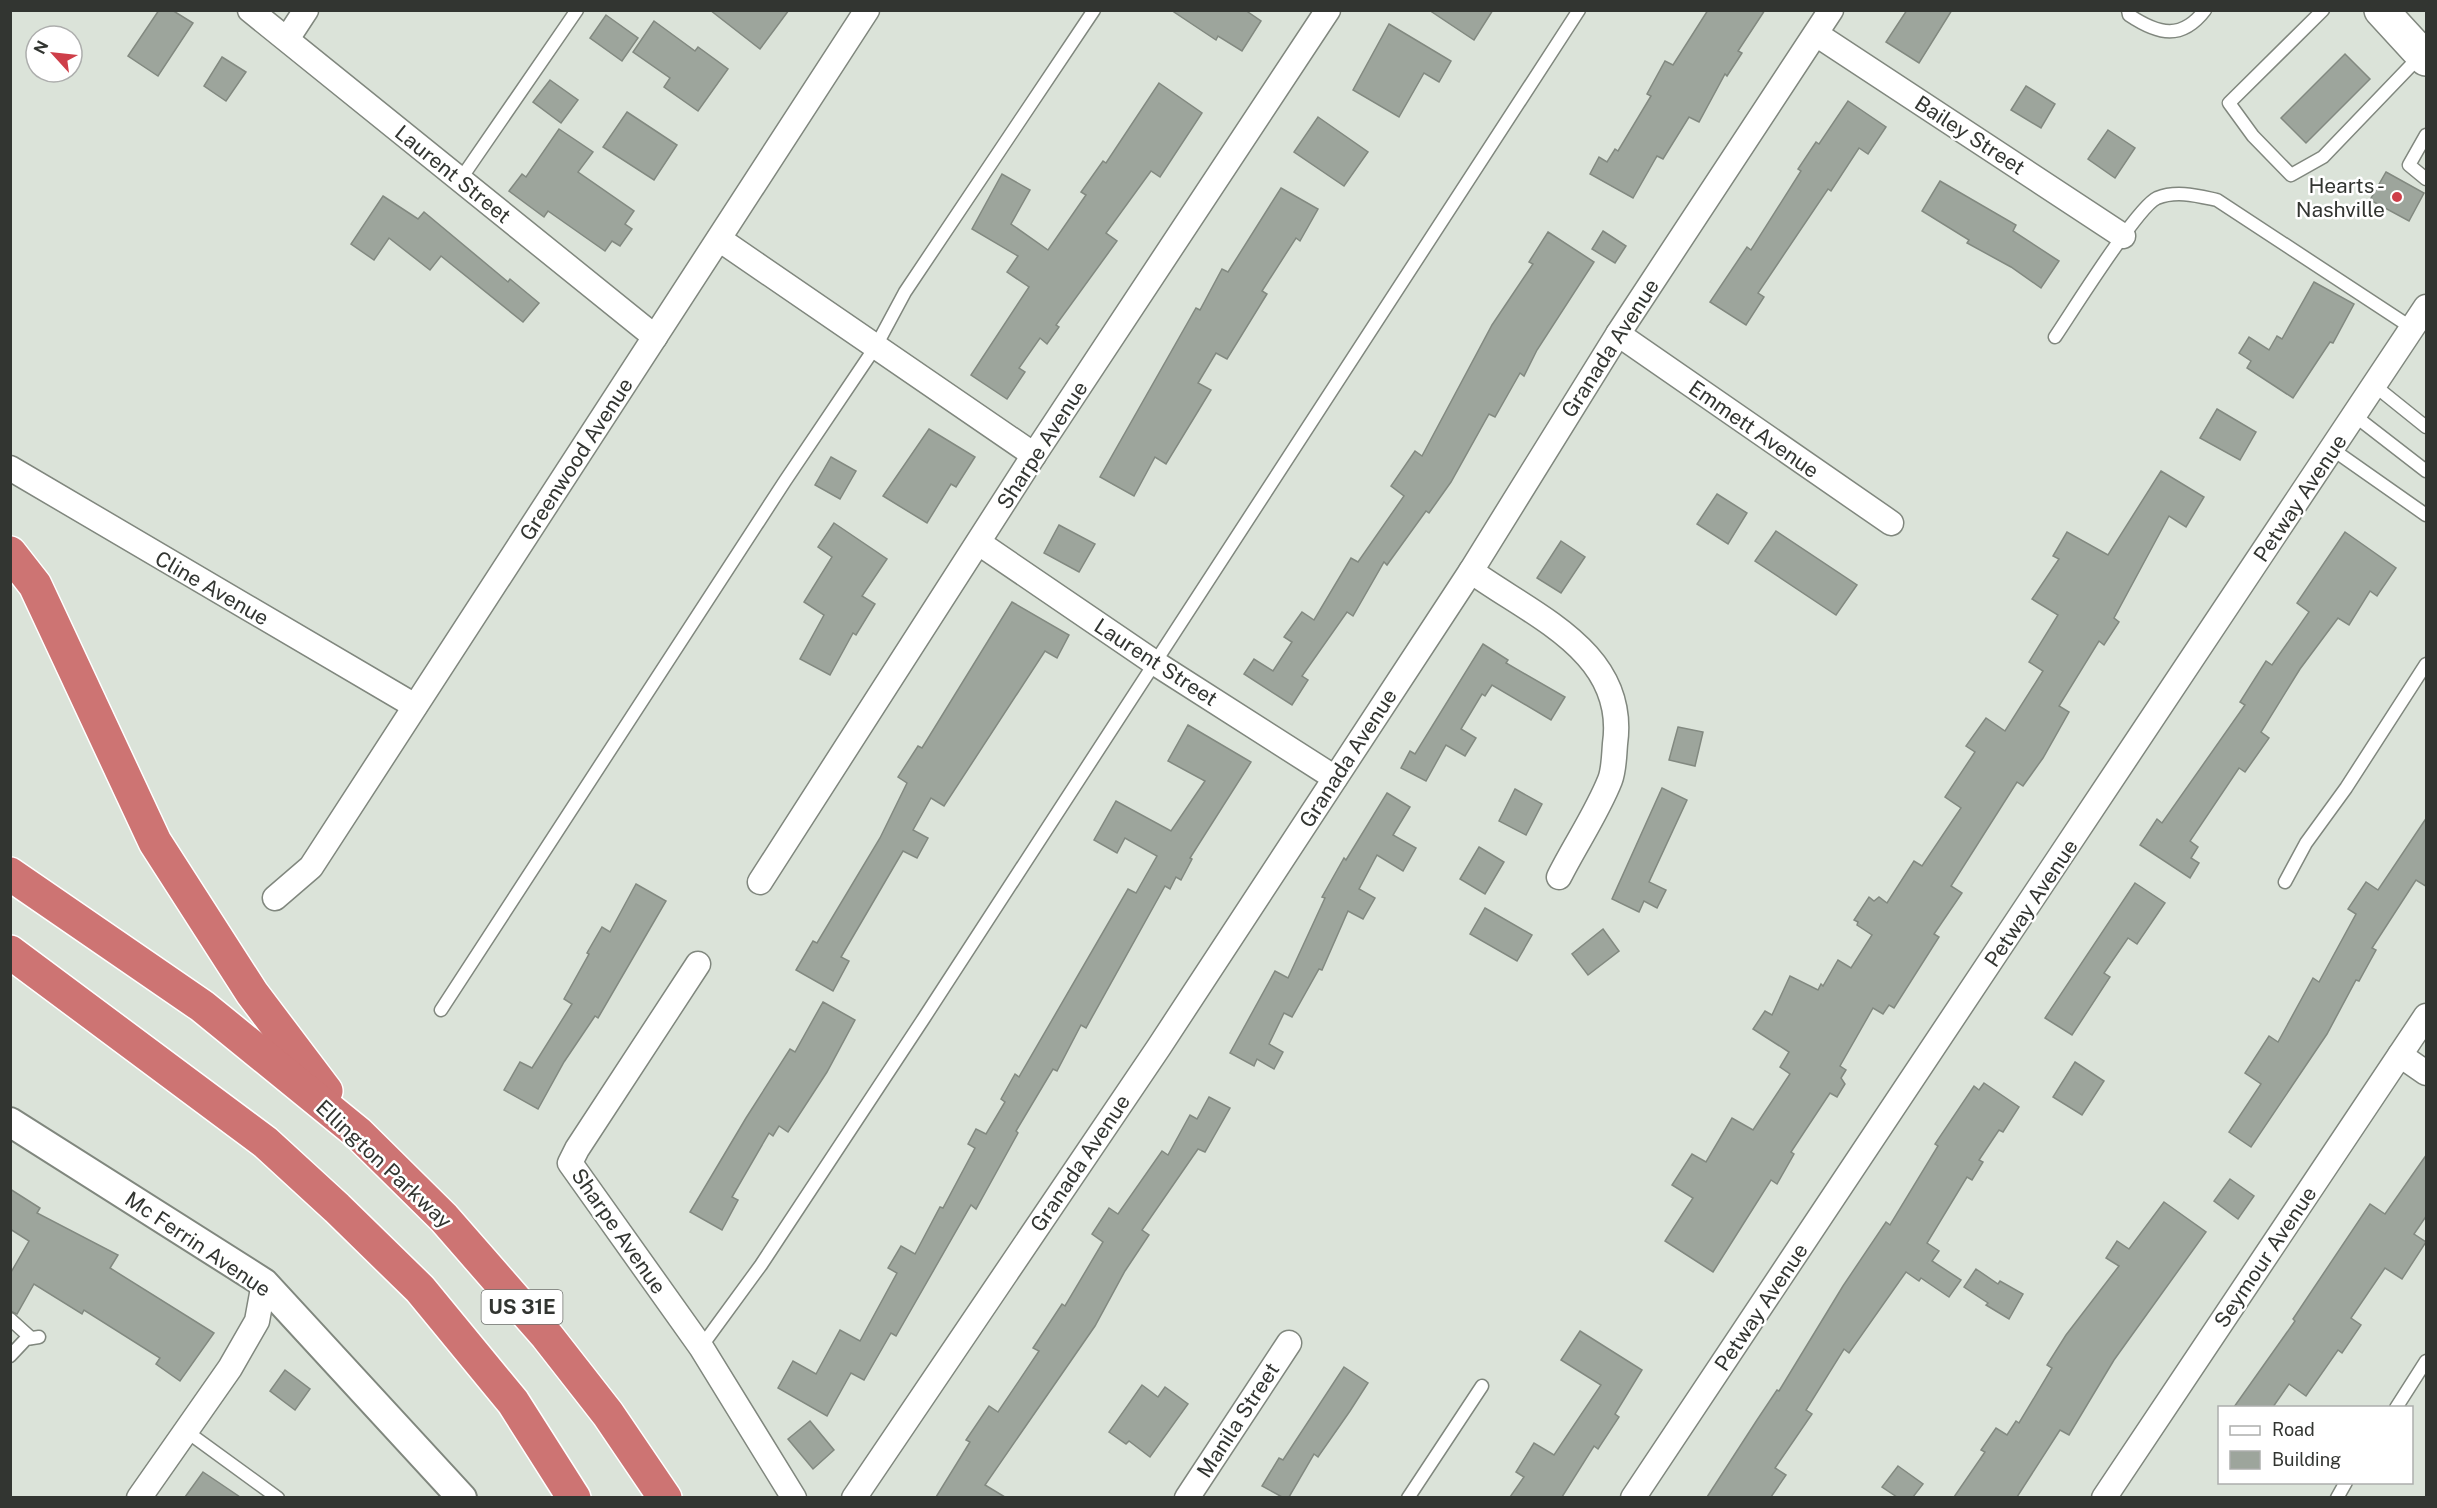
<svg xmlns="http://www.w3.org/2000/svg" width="2437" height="1508" viewBox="0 0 2437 1508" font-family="'Public Sans',sans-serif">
	<rect width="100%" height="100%" fill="#dbe3d9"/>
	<!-- building -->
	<g fill="#9da59c" stroke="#828980" stroke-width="1.5">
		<path d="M159,10H172L193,23L158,76L128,56Z"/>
		<path d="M710,10H789L760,49Z"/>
		<path d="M1171,10H1245L1261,21L1242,51L1218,36L1216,40Z"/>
		<path d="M1429,10H1493L1474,40Z"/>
		<path d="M1708,10H1765L1738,51L1742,53L1727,76L1725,74L1699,122L1689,117L1663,159L1657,156L1633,198L1590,174L1599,157L1607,162L1615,149L1618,151L1651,96L1647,94L1665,61L1673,65Z"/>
		<path d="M1907,10H1952L1919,63L1886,42Z"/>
		<path d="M606,15L638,38L622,61L590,38Z"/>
		<path d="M654,21L695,51L698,47L728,69L698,111L664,87L670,78L633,52Z"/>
		<path d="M1389,24L1451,61L1439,82L1424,73L1399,117L1353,90Z"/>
		<path d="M2345,54L2370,79L2306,143L2281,118Z"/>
		<path d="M222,57L246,72L226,101L204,86Z"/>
		<path d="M550,80L578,100L561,123L533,102Z"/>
		<path d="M1159,83L1202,113L1160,177L1151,171L1106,233L1117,241L1056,325L1059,327L1047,344L1040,338L1019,368L1025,372L1007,399L971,375L1029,287L1007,272L1018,256L972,229L1002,174L1030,190L1011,224L1048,250L1086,195L1081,192L1103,161L1106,163Z"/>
		<path d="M2026,86L2055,104L2041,128L2011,110Z"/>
		<path d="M1848,101L1886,127L1868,154L1859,148L1831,191L1828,189L1758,293L1764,297L1746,325L1710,302L1747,247L1751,250L1801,171L1798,169L1816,142L1819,144Z"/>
		<path d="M627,112L677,145L654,180L603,147Z"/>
		<path d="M1318,117L1368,152L1344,186L1294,152Z"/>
		<path d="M559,129L593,152L578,172L634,211L625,224L632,229L620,246L612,241L605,251L548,211L544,217L509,191L522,174L526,177Z"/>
		<path d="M2108,130L2135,148L2115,178L2088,159Z"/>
		<path d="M2386,172L2424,193L2409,221L2370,200Z"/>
		<path d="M1940,181L2016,225L2013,231L2059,261L2041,288L2011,267L1967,243L1969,240L1922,211Z"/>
		<path d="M1281,188L1318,209L1300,241L1296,238L1262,291L1267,294L1227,359L1216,353L1198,383L1211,390L1166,464L1155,457L1134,496L1100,477L1196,308L1200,310L1222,269L1228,272Z"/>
		<path d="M383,196L418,219L424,212L508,282L510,279L539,303L523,322L441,256L430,270L389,238L374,260L351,244Z"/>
		<path d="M1603,231L1626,246L1615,263L1592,249Z"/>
		<path d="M1548,232L1594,262L1537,350L1524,376L1520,373L1495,417L1489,414L1451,482L1429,513L1426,511L1387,565L1384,562L1353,616L1347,612L1302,676L1308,680L1292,705L1244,674L1254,659L1273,671L1292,642L1284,637L1302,612L1314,620L1351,558L1358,562L1404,496L1391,486L1415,451L1422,456L1492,325L1533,264L1529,262Z"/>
		<path d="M2314,282L2354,304L2333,343L2330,342L2293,398L2247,368L2251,361L2239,353L2249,337L2269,350L2277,336L2282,339Z"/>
		<path d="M2217,409L2256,432L2240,460L2200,438Z"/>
		<path d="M929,429L975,457L956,487L951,484L927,523L883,496Z"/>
		<path d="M831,457L856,471L840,499L815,485Z"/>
		<path d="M2161,471L2204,497L2186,527L2169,516L2114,618L2119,622L2104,645L2099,641L2059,706L2069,712L2043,758L2023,786L2017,782L1951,886L1962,893L1934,934L1939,937L1894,1008L1889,1005L1883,1014L1873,1008L1840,1066L1846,1070L1841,1078L1845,1084L1837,1097L1830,1093L1791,1152L1794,1154L1777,1184L1771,1180L1713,1272L1665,1241L1693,1198L1672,1185L1692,1154L1706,1162L1732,1118L1753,1130L1790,1074L1780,1067L1789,1052L1753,1029L1765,1011L1772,1015L1790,976L1818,990L1821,984L1823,986L1838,960L1851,968L1872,935L1857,925L1858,922L1854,920L1869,897L1874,901L1879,897L1887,903L1914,861L1922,866L1961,808L1945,797L1975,752L1966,746L1986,718L2005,731L2043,671L2029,662L2058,615L2032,599L2059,559L2053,556L2067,532L2108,555Z"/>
		<path d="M1717,494L1747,513L1728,544L1697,524Z"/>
		<path d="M834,523L887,559L862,596L875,604L856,635L853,633L830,675L800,659L824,615L804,602L832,557L818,547Z"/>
		<path d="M1059,525L1095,544L1079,572L1044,553Z"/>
		<path d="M1776,531L1857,585L1836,615L1755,561Z"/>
		<path d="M2345,532L2396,568L2377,596L2370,591L2349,625L2338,618L2300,669L2261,732L2269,738L2245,772L2239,768L2190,841L2198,847L2191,858L2199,863L2190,878L2140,845L2157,819L2162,823L2245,705L2240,702L2266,661L2272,665L2309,612L2297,603Z"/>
		<path d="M1561,541L1585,557L1561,593L1537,578Z"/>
		<path d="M1012,602L1069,635L1057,658L1045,651L944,806L931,798L913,830L928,838L917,858L903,851L841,957L849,961L833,991L796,970L813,941L817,943L880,838L907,783L898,777L918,746L922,748Z"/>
		<path d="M1483,644L1508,660L1506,663L1565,697L1551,720L1492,685L1485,696L1482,694L1461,729L1476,738L1465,756L1446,745L1426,781L1401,768L1410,751L1415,754Z"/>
		<path d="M1188,725L1251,762L1190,858L1192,859L1181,880L1176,877L1170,889L1165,886L1086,1028L1081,1025L1057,1071L1053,1069L1016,1131L1018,1133L976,1209L971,1205L896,1336L891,1333L864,1380L851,1373L827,1416L778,1388L793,1361L816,1374L840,1330L860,1341L897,1273L888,1268L901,1246L915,1254L940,1207L943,1208L975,1148L968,1144L976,1129L986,1134L1005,1102L1001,1099L1015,1074L1019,1077L1128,889L1136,893L1157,856L1125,838L1117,853L1094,840L1116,801L1171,831L1205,781L1168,761Z"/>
		<path d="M1678,727L1703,732L1695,766L1669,760Z"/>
		<path d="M1662,788L1687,800L1649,882L1666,890L1657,908L1644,901L1639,912L1612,899Z"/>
		<path d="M1515,789L1542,804L1526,835L1499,821Z"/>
		<path d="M1387,793L1410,807L1393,835L1416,848L1403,871L1377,855L1359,889L1375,898L1363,919L1348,911L1322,970L1319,969L1292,1017L1284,1013L1269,1044L1283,1052L1274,1069L1257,1059L1254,1066L1230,1053L1275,971L1288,978L1325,898L1322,897L1344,858L1346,860Z"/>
		<path d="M2427,817V887L2416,880L2372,948L2376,950L2359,981L2356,980L2327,1034L2251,1147L2229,1132L2261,1084L2245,1073L2269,1036L2278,1042L2313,978L2319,982L2356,914L2348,909L2366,882L2378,890Z"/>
		<path d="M1479,847L1504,862L1485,894L1460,879Z"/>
		<path d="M2135,883L2165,903L2137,944L2128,938L2104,973L2110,977L2072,1035L2045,1018Z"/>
		<path d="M636,884L666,901L598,1018L595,1016L564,1062L538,1109L504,1090L520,1062L532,1068L572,1004L564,999L589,954L587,953L602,927L610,932Z"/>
		<path d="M1485,908L1532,935L1517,961L1470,934Z"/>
		<path d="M1603,929L1619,951L1588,975L1572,954Z"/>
		<path d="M823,1002L855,1020L827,1072L788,1132L779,1126L773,1136L769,1133L732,1197L738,1200L722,1230L690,1212L746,1118L790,1049L795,1052Z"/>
		<path d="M2075,1062L2104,1081L2082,1115L2053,1097Z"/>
		<path d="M1984,1083L2019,1107L2003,1132L1999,1130L1979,1160L1983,1162L1972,1180L1967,1177L1927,1243L1939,1251L1932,1261L1961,1280L1949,1297L1921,1278L1919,1281L1906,1272L1849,1353L1844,1349L1806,1410L1812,1414L1775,1468L1786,1475L1771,1497H1707L1757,1420L1777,1390L1779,1391L1843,1286L1886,1222L1890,1225L1938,1146L1935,1144L1974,1086L1979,1090Z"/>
		<path d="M1209,1097L1230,1108L1205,1152L1198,1149L1142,1230L1149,1235L1125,1271L1095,1326L985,1485L1005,1497H936L970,1442L966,1440L989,1406L998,1412L1039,1351L1033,1348L1062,1304L1065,1306L1103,1242L1092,1234L1109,1208L1118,1214L1162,1151L1168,1155L1190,1115L1197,1119Z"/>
		<path d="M2427,1154V1215L2414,1234L2426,1242L2402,1279L2385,1268L2351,1318L2361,1325L2342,1353L2338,1350L2306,1396L2289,1384L2273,1407H2234L2295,1321L2293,1319L2370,1204L2385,1214Z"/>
		<path d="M2230,1179L2254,1196L2238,1219L2214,1201Z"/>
		<path d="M10,1189L40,1208L37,1213L118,1255L110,1268L214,1333L180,1381L156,1364L160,1358L84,1310L82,1314L34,1284L17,1314L10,1311V1274L29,1241L10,1229Z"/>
		<path d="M2164,1202L2206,1232L2114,1360L2069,1435L2060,1430L2017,1497H1954L1985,1452L1981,1450L1996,1428L2007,1435L2016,1421L2019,1423L2052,1368L2047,1365L2066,1335L2119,1266L2106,1258L2117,1241L2129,1249Z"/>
		<path d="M1976,1269L1998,1284L2000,1281L2023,1294L2009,1319L1986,1305L1988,1303L1964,1287Z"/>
		<path d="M1580,1331L1642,1370L1615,1414L1619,1417L1598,1449L1594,1446L1562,1497H1510L1524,1477L1516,1472L1534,1443L1554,1455L1601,1385L1561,1360Z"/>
		<path d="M1344,1367L1368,1383L1350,1411L1318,1457L1314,1454L1289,1497H1282L1262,1486L1279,1458L1283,1460Z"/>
		<path d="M285,1370L310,1389L295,1410L270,1391Z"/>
		<path d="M1142,1385L1158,1397L1165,1387L1188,1404L1150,1457L1129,1441L1126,1444L1109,1432Z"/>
		<path d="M810,1421L834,1450L813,1469L788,1439Z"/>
		<path d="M1898,1466L1923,1484L1913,1497H1897L1882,1487Z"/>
		<path d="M203,1472L240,1497H185Z"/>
	</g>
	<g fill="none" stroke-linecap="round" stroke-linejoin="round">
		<!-- service casing -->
		<g stroke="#80877e" stroke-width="15">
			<g id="service">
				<path d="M2128,10L2129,15C2159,35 2182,40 2205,10"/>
				<path d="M2323,10L2229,103L2253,136L2291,175L2323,157L2421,55"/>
				<path d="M2426,135L2409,165L2426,179"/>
				<path d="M460,180L577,10"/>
				<path d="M2055,337C2072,312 2137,207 2157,198C2177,190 2198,196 2217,200L2412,328"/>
				<path d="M2375,386L2426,427"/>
				<path d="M2355,416L2426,471"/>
				<path d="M2332,449L2426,515"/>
				<path d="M2285,882L2306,843L2346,788L2426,664"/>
				<path d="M441,1010L785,481L876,346L905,292L1094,10"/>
				<path d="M10,1319L31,1338"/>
				<path d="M701,1347L761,1265L924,1018L1579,10"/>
				<path d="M10,1356L26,1339L39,1337"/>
				<path d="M2396,1408L2426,1361"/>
				<path d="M186,1431L278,1498"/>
				<path d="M1408,1498L1482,1386"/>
				<path d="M2337,1498L2346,1482"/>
			</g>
		</g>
		<!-- minor casing -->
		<g stroke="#80877e" stroke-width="27">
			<g id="minor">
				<path d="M250,10L655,337"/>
				<path d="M1816,34L2123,236"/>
				<path d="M287,39L306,10"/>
				<path d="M719,239L1034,455"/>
				<path d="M1618,334L1891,523"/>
				<path d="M10,468L415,706"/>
				<path d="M979,543L1155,663L1335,778"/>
				<path d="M1471,571C1533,616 1628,652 1615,744C1614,756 1614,770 1610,780C1597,813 1575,845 1559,877"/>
				<path d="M760,882L1034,455L1328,10"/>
				<path d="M275,898L311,867L867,10"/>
				<path d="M698,964L577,1149L570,1163L701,1347L794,1498"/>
				<path d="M2400,1055L2426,1073"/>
				<path d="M139,1498L230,1368L257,1321L264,1283"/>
				<path d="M854,1498L1159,1047L1471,571L1618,334L1831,10"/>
				<path d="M1187,1498L1289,1343"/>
				<path d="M1633,1498L2426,307"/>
				<path d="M2104,1498L2426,1016"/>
			</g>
		</g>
		<!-- tertiary casing -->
		<g stroke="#80877e" stroke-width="32">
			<path id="tertiary" d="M10,1122L264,1283L462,1498"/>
		</g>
		<!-- secondary casing -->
		<g stroke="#80877e" stroke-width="36">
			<path id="secondary" d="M2381,10L2426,59"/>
		</g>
		<!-- motorway casing -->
		<g stroke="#fff" stroke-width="36">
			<g id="motorway">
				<path d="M10,553L35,585L155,842L252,993L326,1091"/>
				<path d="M10,874L202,1006L358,1133L444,1218L547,1336L608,1414L665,1498"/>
				<path d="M10,952L265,1142L337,1208L420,1289L513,1402L574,1498"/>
			</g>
		</g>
		<!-- service -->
		<use href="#service" stroke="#fff" stroke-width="12"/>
		<!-- minor -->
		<use href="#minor" stroke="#fff" stroke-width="24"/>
		<!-- tertiary -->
		<use href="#tertiary" stroke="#fff" stroke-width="28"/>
		<!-- secondary -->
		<use href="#secondary" stroke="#fff" stroke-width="33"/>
		<!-- motorway -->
		<use href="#motorway" stroke="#cd7473" stroke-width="33"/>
	</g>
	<!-- markers -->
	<circle fill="#ce3e49" stroke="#fff" stroke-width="2" cx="2397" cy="197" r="6"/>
	<g text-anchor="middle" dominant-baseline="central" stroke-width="5" stroke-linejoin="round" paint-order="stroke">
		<!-- shield labels -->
		<rect fill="#fff" stroke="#70726f" stroke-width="1.5" x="481.5" y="1290" width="81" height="34" rx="4.5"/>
		<g font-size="20" font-weight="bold" fill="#323531">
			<text x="522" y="1307">US 31E</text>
		</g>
		<!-- street labels -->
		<g font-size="21" fill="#323531" stroke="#fff">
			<text transform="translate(1970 135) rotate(33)">Bailey Street</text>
			<text transform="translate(453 174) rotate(39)">Laurent Street</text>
			<text transform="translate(1610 348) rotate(-57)">Granada Avenue</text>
			<text transform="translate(1754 429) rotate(35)">Emmett Avenue</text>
			<text transform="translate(1042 445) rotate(-57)">Sharpe Avenue</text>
			<text transform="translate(576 459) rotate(-57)">Greenwood Avenue</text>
			<text transform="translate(2300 498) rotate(-56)">Petway Avenue</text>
			<text transform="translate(212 588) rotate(30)">Cline Avenue</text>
			<text transform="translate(1156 662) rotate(33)">Laurent Street</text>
			<text transform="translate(1348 758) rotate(-57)">Granada Avenue</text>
			<text transform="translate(2031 903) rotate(-56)">Petway Avenue</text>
			<text transform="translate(1080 1163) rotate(-56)">Granada Avenue</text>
			<text transform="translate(384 1164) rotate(43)">Ellington Parkway</text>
			<text transform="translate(619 1231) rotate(55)">Sharpe Avenue</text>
			<text transform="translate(198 1244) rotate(34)">Mc Ferrin Avenue</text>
			<text transform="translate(2265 1257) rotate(-56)">Seymour Avenue</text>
			<text transform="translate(1761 1307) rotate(-56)">Petway Avenue</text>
			<text transform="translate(1238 1420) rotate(-57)">Manila Street</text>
		</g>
		<!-- poi labels -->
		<g font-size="21" fill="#323531" stroke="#fff" text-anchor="end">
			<text x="2385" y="185">Hearts -<tspan x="2385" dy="24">Nashville</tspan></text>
		</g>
	</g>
	<!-- border -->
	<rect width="2437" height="1508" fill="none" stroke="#323531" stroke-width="24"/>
	<!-- legend -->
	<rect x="2218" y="1406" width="195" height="78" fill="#ffffff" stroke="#adaead" stroke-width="1.5"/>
	<rect x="2230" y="1426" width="30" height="9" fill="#ffffff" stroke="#adaead" stroke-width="1.5"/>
	<text x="2272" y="1436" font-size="18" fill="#323531">Road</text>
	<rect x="2230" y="1451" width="30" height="18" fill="#9da59c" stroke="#adaead" stroke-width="1.5"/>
	<text x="2272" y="1466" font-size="18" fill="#323531">Building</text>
	<!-- north arrow -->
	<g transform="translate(54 54) rotate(297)"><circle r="28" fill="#ffffff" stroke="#adaead" stroke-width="1.5"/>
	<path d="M0-4.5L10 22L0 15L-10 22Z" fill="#ce3e49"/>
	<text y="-9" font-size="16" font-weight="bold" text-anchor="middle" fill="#323531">N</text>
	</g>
</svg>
